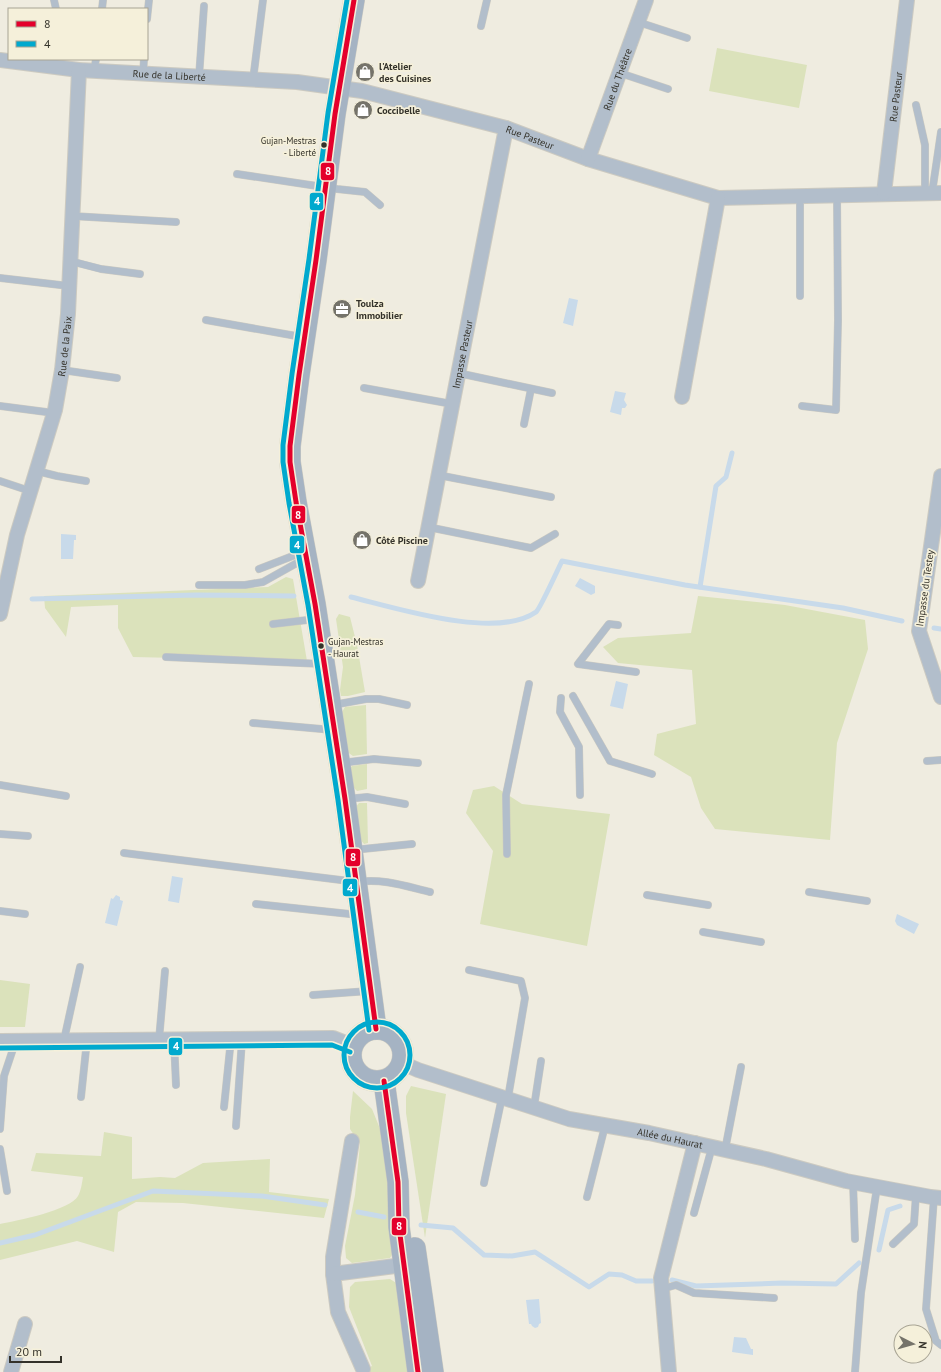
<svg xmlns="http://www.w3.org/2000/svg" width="941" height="1372" viewBox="0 0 941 1372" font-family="'PT Sans',sans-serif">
	<rect width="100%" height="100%" fill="#efece0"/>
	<!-- green -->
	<g fill="#dbe2bb">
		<path d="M717,48L807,65L799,108L709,91Z"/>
		<path d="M286,577L293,579L307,661L133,657L118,628V605L71,607L66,637L45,608L44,596L268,587Z"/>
		<path d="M698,596L785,605L865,620L868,649L837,743L830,840L715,829L701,808L691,777L654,755L657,734L696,724L692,670L618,663L603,647L618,638L691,633Z"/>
		<path d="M339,614L350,617L357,645L365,692L348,696H341L340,690L343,667L336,619Z"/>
		<path d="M366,705L367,754L353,756L346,751L340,715L345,707Z"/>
		<path d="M367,764V789L357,791L351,785L348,771L352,766Z"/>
		<path d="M494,786L522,804L610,814L587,946L480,924L493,851L466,813L473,790Z"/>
		<path d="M359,803H367L368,843L364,844L359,838L354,809Z"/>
		<path d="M0,980L30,984L25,1027H0Z"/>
		<path d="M411,1086L446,1094L425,1238L406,1113V1096Z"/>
		<path d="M353,1091L372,1109L385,1141L395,1250L390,1258L352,1263L346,1258L345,1246L355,1195L360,1144L350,1129V1117Z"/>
		<path d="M104,1132L132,1137V1179L160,1177L175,1178L203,1163L270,1159L269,1192L329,1199L324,1218L183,1203L136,1202L118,1212L114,1252L77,1241L0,1260V1224C16,1221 71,1210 78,1196C81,1191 82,1183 83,1177L31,1171L36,1153L101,1156Z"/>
		<path d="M390,1279L401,1286L414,1372H362L372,1366L349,1307L350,1287L355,1282Z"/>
	</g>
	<!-- water -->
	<g fill="#c8daea">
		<path d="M569,298L578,300L573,326L563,323Z"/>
		<path d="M615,391L626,393L624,400L627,405L625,408H622L621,415L610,412Z"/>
		<path d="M61,534L76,535V540H74L73,559H61Z"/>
		<path d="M580,578L595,586V593L591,595L575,586Z"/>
		<path d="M616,681L628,684L623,709L610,706Z"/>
		<path d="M172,876L183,878L179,903L168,901Z"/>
		<path d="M116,895L120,897V900L123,901L117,926L105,923L111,898L113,899Z"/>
		<path d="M897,914L919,924L914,934L897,925L895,921Z"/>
		<path d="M539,1299L541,1323L539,1324L538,1327L535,1328L532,1326L531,1324H529L526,1300Z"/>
		<path d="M734,1337L746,1338L751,1349H753V1355L732,1352Z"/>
	</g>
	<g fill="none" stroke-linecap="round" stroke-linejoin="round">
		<!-- stream -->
		<g stroke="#c8daea" stroke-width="5">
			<path d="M700,587L716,486L726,477L732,453"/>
			<path d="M351,597C396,608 496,640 536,612C540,609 558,569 562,561L685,585L843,608L902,621"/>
			<path d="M32,599L196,595L294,596"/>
			<path d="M934,628L941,629"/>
			<path d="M358,1212L384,1217"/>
			<path d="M421,1225L453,1228L484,1255L512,1256L535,1252L589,1287L609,1274L622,1275L636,1281H652"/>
			<path d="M0,1243L35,1235L153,1191L262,1196L325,1205"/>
			<path d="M879,1250L888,1210L900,1206"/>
			<path d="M672,1280L696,1286L782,1283L836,1284L859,1263"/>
		</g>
		<!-- lane casing -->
		<g stroke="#cccac1" stroke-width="8">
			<g id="lane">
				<path d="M54,0L56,9"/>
				<path d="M102,9L103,0"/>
				<path d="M147,19L149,0"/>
				<path d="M638,22L687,38"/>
				<path d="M481,26L487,0"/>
				<path d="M94,71L96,59"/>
				<path d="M620,73L668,89"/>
				<path d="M143,74L144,59"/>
				<path d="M199,77L204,6"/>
				<path d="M253,80L263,0"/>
				<path d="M916,105L925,145V193"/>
				<path d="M237,174L337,189L365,192L380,205"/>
				<path d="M932,193L941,132"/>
				<path d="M800,196V296"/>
				<path d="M72,216L176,222"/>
				<path d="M70,261L101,269L140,274"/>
				<path d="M0,278L69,286"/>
				<path d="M206,320L302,337"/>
				<path d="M62,370L117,378"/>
				<path d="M458,373L552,393"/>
				<path d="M364,388L452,404"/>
				<path d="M0,406L54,413"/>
				<path d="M802,406L836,410L838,320L837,195"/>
				<path d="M524,424L531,389"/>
				<path d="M37,471L57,476L86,481"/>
				<path d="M438,475L551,497"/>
				<path d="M0,481L30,491"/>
				<path d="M428,527L531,548L555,534"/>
				<path d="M259,569L303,552"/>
				<path d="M199,585H245L263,582L304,559"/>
				<path d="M273,624L316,619"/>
				<path d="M618,625L609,624L578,664L636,672"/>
				<path d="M166,657L323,664"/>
				<path d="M573,696L610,761L652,774"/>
				<path d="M561,698L560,712L579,747L580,795"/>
				<path d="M333,705L366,699H379L407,705"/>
				<path d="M253,723L333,730"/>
				<path d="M927,761L941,760"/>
				<path d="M341,763L374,759L418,763"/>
				<path d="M0,785L66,796"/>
				<path d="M346,799L367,797L405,804"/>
				<path d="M0,834L28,836"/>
				<path d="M353,850L412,844"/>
				<path d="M124,853L357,882C382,878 405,886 430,892"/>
				<path d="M507,854L506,795L529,684"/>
				<path d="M809,892L867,901"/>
				<path d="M647,895L708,905"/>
				<path d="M256,904L359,915"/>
				<path d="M0,911L25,914"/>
				<path d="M703,932L761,942"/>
				<path d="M469,970L521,981L525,998L508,1098"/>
				<path d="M313,995L369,991"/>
				<path d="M64,1040L80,967"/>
				<path d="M159,1040L165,971"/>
				<path d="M174,1040L176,1085"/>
				<path d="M81,1097L87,1040"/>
				<path d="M224,1107L231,1039"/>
				<path d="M534,1107L541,1061"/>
				<path d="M236,1126L242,1040"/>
				<path d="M0,1129L4,1076L13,1049L15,1041"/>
				<path d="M0,1149L7,1191"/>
				<path d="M725,1150L741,1067"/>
				<path d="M853,1182L855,1239"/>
				<path d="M484,1183L502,1097"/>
				<path d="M587,1197L605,1126"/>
				<path d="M934,1197L926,1309L936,1341L941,1345"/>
				<path d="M694,1213L712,1147"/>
				<path d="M893,1244L914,1224L916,1194"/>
				<path d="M662,1289L676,1285L694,1293L774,1298"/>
				<path d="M855,1372L861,1293L877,1187"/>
			</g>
		</g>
		<!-- street casing -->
		<g stroke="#cccac1" stroke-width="16">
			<g id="street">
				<path id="s1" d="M0,60L79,70L297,82L362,91L506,128L588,159L718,198L941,193"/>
				<path id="s2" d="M588,159L646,0"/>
				<path id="s3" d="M884,193L907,0"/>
				<path d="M682,397L718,198"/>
				<path d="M941,476L919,631L941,697"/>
				<path id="s4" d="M418,581L506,128"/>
				<path id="s5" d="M0,614L17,535L55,410L62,370L68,314L79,70"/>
				<path d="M0,1041L333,1038L353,1046"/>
				<path id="s6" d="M402,1063L418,1070L569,1119L649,1133L766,1159L846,1181L931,1197L941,1198"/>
				<path d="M352,1141L333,1257V1274L338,1312L363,1369"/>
				<path d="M333,1274L403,1265"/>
				<path d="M11,1372L25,1324"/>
				<path d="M669,1372L661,1278L695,1143"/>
			</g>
		</g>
		<!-- secondary casing -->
		<g stroke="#cccac1" stroke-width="22">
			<g id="secondary">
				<path d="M354,0L335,114L316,260L299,375L290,446V462L296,502L315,604L345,799L376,1029"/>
				<circle cx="377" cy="1055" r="26"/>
				<path d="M384,1081L398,1182L399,1227L418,1372"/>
				<path d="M415,1248L433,1372"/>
			</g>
		</g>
		<!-- lane -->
		<use href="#lane" stroke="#b2becb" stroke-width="7"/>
		<!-- street -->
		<use href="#street" stroke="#b2becb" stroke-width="14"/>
		<!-- secondary -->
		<use href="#secondary" stroke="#a5b3c3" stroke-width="21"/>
		<!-- bus-1 casing -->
		<g stroke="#f5f0da" stroke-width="8">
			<g id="bus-1">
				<path d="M354,0L335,114L316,260L299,375L290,446V462L296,502L315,604L345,799L376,1029"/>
				<path d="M384,1081L398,1182L399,1227L418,1372"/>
			</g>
		</g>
		<!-- bus-2 casing -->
		<g stroke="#f5f0da" stroke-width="8">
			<g id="bus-2">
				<path d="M347,0L328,113L309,259L292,374L283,445V462L289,503L308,605L338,800L369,1030"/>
				<circle cx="377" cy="1055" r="33"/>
				<path d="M0,1048L332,1045L350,1052"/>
			</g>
		</g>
		<!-- bus-1 -->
		<use href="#bus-1" stroke="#e4002b" stroke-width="5"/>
		<!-- bus-2 -->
		<use href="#bus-2" stroke="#00a9ce" stroke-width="5"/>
	</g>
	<!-- icons -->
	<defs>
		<g id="shop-disc" transform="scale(1)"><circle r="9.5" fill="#75736a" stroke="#f5f0da"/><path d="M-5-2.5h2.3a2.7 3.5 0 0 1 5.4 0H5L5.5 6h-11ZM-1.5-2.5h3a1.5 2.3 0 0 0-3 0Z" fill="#fff"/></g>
		<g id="office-disc" transform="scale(1)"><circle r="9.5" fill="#75736a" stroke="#f5f0da"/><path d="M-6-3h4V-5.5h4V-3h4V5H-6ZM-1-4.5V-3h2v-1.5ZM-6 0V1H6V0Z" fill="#fff"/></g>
	</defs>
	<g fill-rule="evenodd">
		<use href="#shop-disc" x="365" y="72"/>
		<use href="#shop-disc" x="363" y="110"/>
		<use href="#office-disc" x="342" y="309"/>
		<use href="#shop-disc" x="362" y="540"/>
	</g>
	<!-- markers -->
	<g fill="#34322a" stroke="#f5f0da" stroke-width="1.5">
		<circle cx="324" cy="145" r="3.5"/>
		<circle cx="321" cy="646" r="3.5"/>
	</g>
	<g text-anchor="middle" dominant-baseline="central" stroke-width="3.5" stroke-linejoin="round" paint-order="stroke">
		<!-- bus labels -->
		<g font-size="9" fill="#34322a" stroke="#f5f0da" text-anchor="end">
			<text x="316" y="140">Gujan-Mestras<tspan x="316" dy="12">- Liberté</tspan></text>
			<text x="328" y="641" text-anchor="start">Gujan-Mestras<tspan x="328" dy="12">- Haurat</tspan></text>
		</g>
		<!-- poi labels -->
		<g font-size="10" font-weight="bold" fill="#34322a" stroke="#f5f0da" text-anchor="start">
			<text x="379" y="66">l'Atelier<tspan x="379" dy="12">des Cuisines</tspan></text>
			<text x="377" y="110">Coccibelle</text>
			<text x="356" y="303">Toulza<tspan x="356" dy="12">Immobilier</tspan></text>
			<text x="376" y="540">Côté Piscine</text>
		</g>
		<!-- street labels -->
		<g font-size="10" fill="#34322a" stroke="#f5f0da">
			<text stroke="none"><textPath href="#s1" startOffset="170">Rue de la Liberté</textPath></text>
			<text stroke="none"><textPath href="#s2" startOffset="85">Rue du Théâtre</textPath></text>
			<text stroke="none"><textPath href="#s3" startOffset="97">Rue Pasteur</textPath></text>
			<text stroke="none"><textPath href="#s1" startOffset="538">Rue Pasteur</textPath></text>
			<text stroke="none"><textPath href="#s5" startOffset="276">Rue de la Paix</textPath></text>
			<text stroke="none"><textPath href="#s4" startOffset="231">Impasse Pasteur</textPath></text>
			<text transform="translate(925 588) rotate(-82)">Impasse du Testey</text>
			<text stroke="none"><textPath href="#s6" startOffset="279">Allée du Haurat</textPath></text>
		</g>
	</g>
	<g stroke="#f5f0da" stroke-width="1.5">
		<rect x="320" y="162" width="15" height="19" rx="4" fill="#e4002b"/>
		<rect x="309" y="192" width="15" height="19" rx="4" fill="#00a9ce"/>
		<rect x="291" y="505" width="15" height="19" rx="4" fill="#e4002b"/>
		<rect x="289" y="535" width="16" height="19" rx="4" fill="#00a9ce"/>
		<rect x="345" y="848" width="16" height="19" rx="4" fill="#e4002b"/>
		<rect x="342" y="878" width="16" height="19" rx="4" fill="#00a9ce"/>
		<rect x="168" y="1037" width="15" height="19" rx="4" fill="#00a9ce"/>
		<rect x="391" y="1217" width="16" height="19" rx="4" fill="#e4002b"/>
	</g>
	<g font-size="11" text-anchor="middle" font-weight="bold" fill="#fff">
		<text x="328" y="175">8</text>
		<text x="317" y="205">4</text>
		<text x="298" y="519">8</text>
		<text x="297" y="549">4</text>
		<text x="353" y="861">8</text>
		<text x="350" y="892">4</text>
		<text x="176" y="1050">4</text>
		<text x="399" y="1230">8</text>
	</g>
	<!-- legend -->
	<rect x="8" y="8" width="140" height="52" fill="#f5f0da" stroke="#a8a494"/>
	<rect x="16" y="21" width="20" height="6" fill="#e4002b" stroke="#a8a494"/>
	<text x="44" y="28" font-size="12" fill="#34322a">8</text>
	<rect x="16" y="41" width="20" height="6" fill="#00a9ce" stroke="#a8a494"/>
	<text x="44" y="48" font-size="12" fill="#34322a">4</text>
	<!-- north arrow -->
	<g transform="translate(913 1344) rotate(96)"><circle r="19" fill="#f5f0da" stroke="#a8a494"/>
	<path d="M0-3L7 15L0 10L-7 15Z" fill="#75736a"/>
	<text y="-6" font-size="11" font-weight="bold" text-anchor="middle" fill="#34322a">N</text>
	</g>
	<!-- scale -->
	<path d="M10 1356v6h51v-6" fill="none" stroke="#34322a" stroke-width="2"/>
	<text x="16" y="1356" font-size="12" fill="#34322a" stroke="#f5f0da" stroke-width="3" paint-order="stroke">20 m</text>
</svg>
